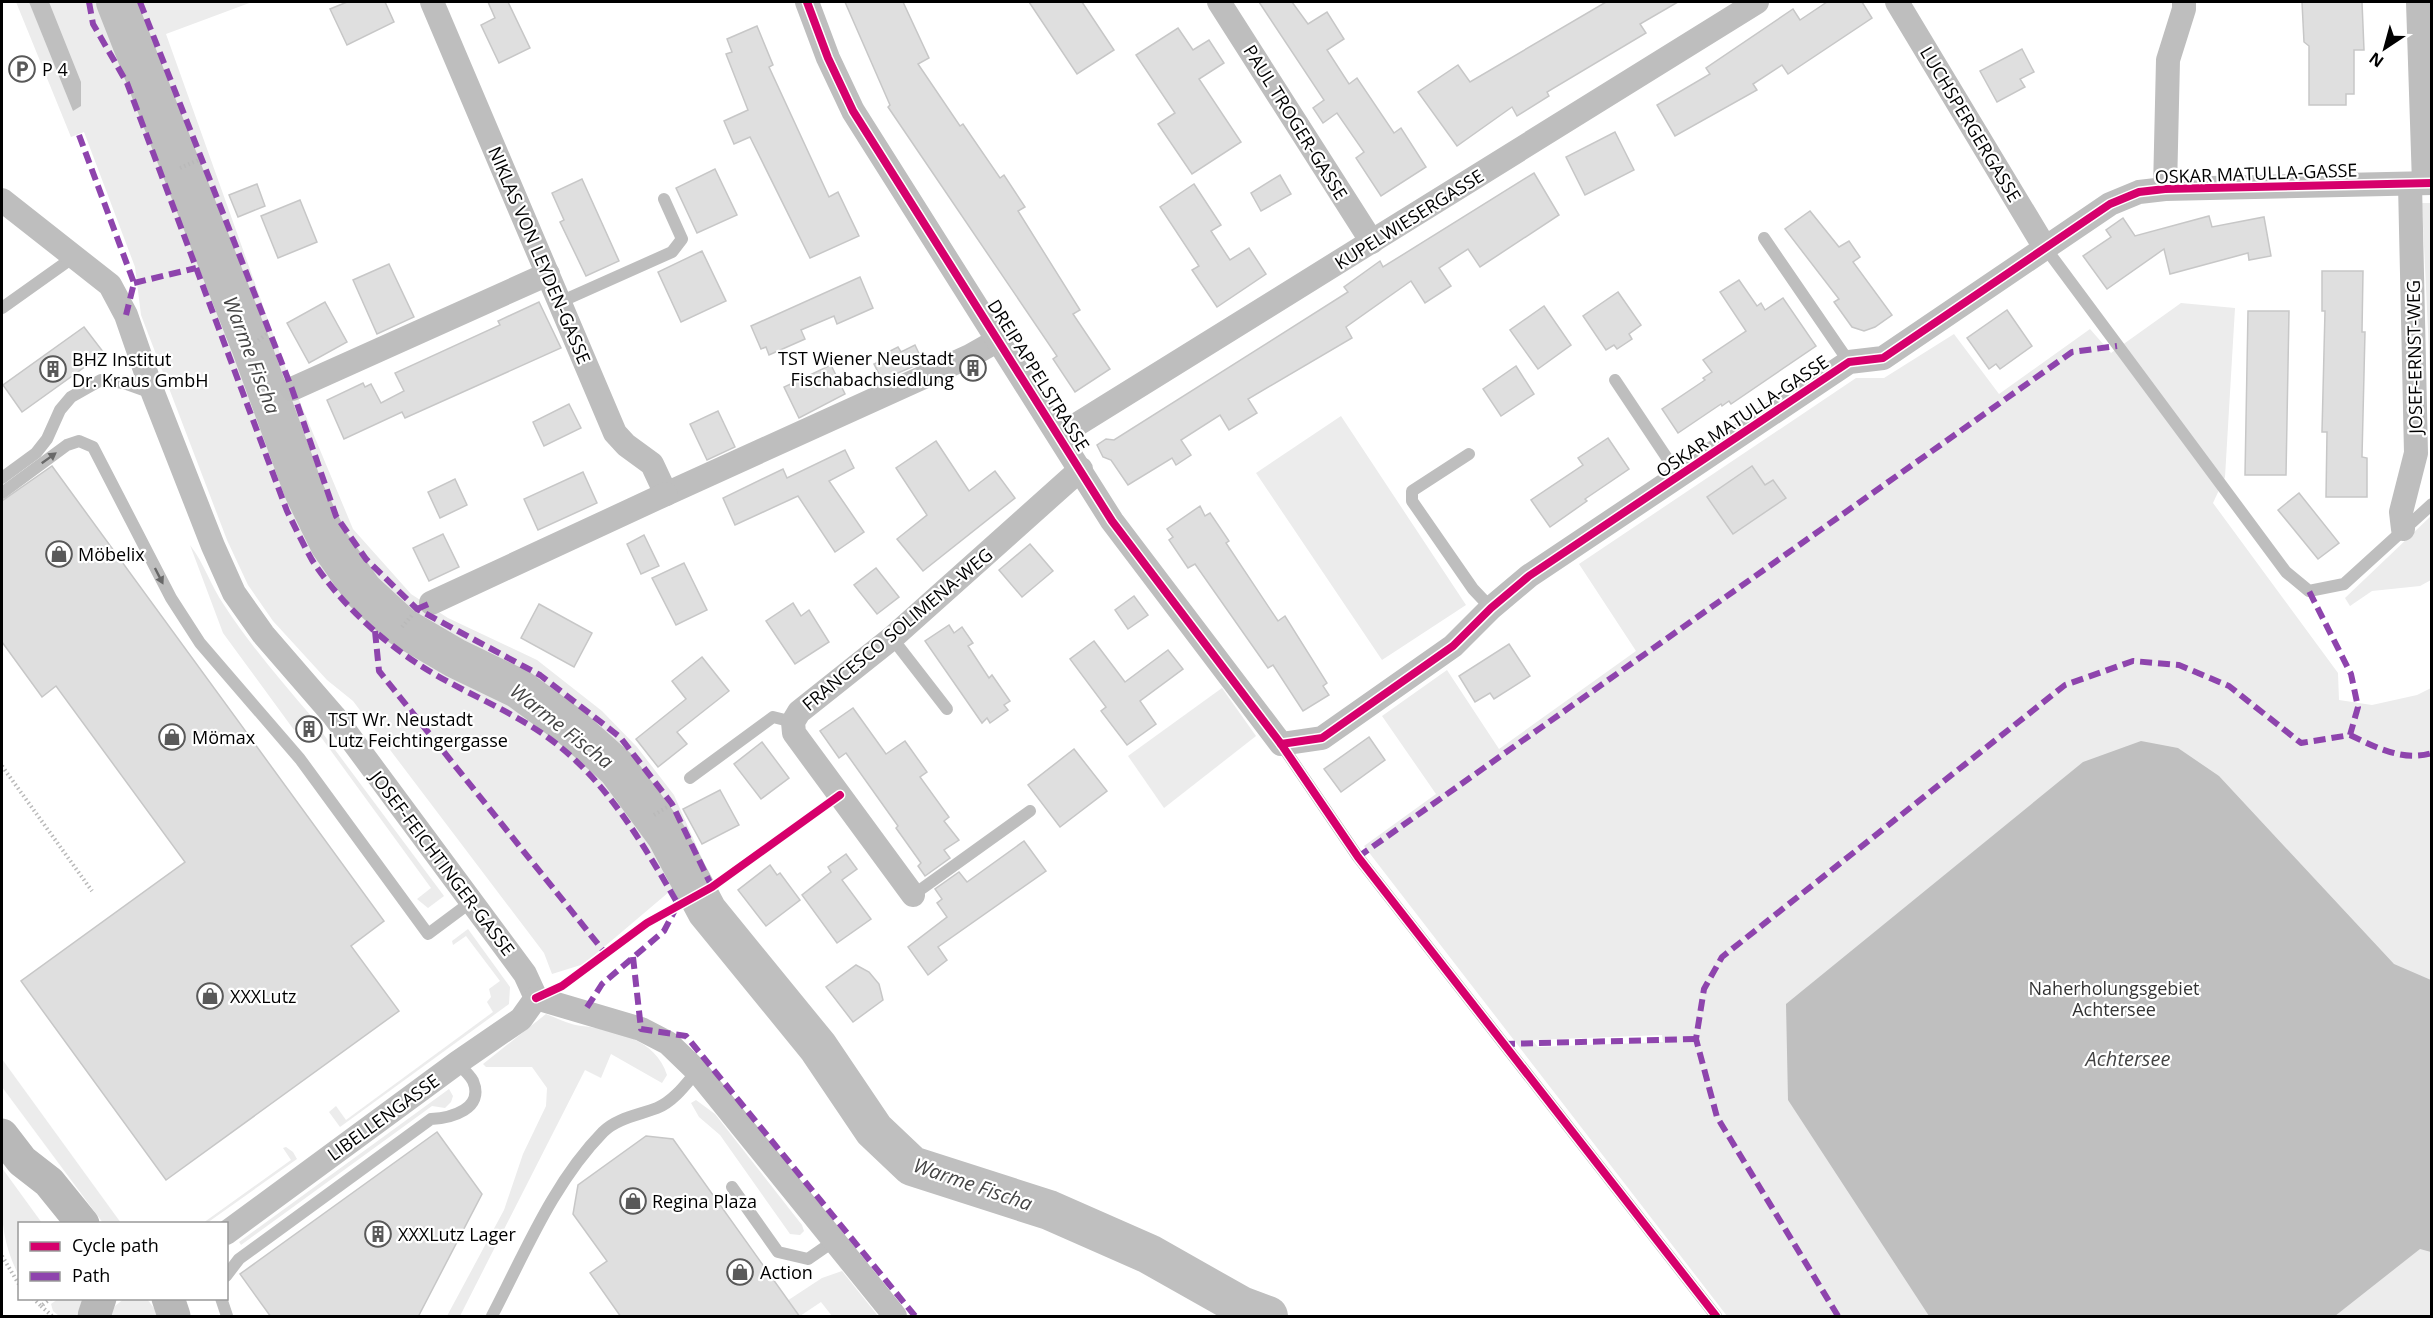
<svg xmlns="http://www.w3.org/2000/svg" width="2433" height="1318" viewBox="0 0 2433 1318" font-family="'Open Sans',sans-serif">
	<rect width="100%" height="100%" fill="#fff"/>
	<!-- green -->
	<g fill="#ececec" fill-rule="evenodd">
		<path d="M16,2H252L166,34L282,359L353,529L411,594L448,618L537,660L602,711L637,747L674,795L708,872L676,886L584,964L552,974L544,953L353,701L327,680L273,621L248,585L227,540L141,315L135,267L84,132L71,137Z"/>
		<path d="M2422,203H2432L2431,394Z"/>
		<path d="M2181,303L2235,308L2225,477L2213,503L2338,673L2339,700L2372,705L2417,695L2431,688V1316H1727L1364,846L1436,794L1382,716L1447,670L1499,749L1636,651L1579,564L1856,378H1884L1954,334L1999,394L2090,329L2111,353ZM1662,1035L1663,1042L1538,1047L1532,1040Z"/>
		<path d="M1341,416L1466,605L1382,660L1256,473Z"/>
		<path d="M2431,516V580L2420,586L2372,591L2350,606L2345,598Z"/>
		<path d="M190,545C204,563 211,586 224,605C250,645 281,681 312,717L294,730L223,633Z"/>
		<path d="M1222,688L1256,736L1164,808L1128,756Z"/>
		<path d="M321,731L444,896L428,908L417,899L431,888L318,733Z"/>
		<path d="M468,929L510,987L509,1004L340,1127L329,1112L336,1106L346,1120L493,1012L487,1002L491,997L489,989L500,981L466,936L453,945L452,941Z"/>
		<path d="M546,1014C557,1018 570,1025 582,1026C615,1030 656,1039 667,1075L662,1083L611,1054L601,1078L585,1070L460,1316H447L504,1210L523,1154L546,1106L547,1088L532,1067H486L483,1064Z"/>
		<path d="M2,1059L121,1223H103L2,1087Z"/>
		<path d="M449,1089L453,1096L451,1102L445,1108L432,1106L241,1245L239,1242Z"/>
		<path d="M696,1100L715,1114L802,1225L804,1231L800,1235L790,1234L720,1135L699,1117L691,1103Z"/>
		<path d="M286,1147L293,1152L297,1159L207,1223H203L291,1160L283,1148Z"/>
		<path d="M2,1168L42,1223L20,1224L19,1276C0,1239 1,1211 2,1168Z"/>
		<path d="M842,1271L878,1316H832L821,1302L800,1316H764L822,1278Z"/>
		<path d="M125,1298L147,1299L160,1316H110L115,1306Z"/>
		<path d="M58,1299H84L76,1316H59L53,1311L51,1304Z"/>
	</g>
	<!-- water -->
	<g fill="#bfbfbf">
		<path d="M29,2H49L81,82V106L73,111Z"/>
		<path d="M2141,741L2178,748L2219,776L2394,964L2431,980V1252L2420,1249L2335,1316H1929L1788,1100L1786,1004L2083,762Z"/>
	</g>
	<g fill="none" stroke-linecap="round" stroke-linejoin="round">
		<!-- river -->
		<path stroke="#bfbfbf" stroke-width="40" d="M116,2L251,346L304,491L330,544L363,591L402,627L455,658L519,689L571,727L617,768L667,836L707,911L818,1047L874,1130L912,1166L1049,1210L1149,1254L1241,1306L1268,1316"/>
	</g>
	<!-- building -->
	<g fill="#dfdfdf" stroke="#c7c7c7" stroke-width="1.5">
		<path d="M347,2H385L394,22L347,45L330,9Z"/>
		<path d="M488,2H508L530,48L499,63L481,25L495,18Z"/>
		<path d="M845,2H903L929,58L918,64L960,126L963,124L1000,178L1004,175L1025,207L1018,211L1080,310L1073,314L1110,369L1075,392L1053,359L1057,356L888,107L890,105Z"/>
		<path d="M1029,2H1082L1114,50L1077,74Z"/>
		<path d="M1259,2H1292L1308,24L1327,12L1344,39L1327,50L1349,84L1357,78L1394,133L1401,128L1426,167L1381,196L1356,158L1364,152L1337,113L1323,123L1313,108L1324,100Z"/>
		<path d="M1606,2H1678L1640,24L1646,33L1547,92L1549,96L1517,116L1512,107L1457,146L1418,92L1458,65L1470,82Z"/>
		<path d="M1827,2H1862L1872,18L1788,74L1782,65L1753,84L1757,90L1675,136L1657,105L1710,74L1706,68L1793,9L1800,20Z"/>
		<path d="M2302,2H2362L2364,50H2354V94H2346V105H2309V46L2304,42Z"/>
		<path d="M757,26L773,65L769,67L829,197L838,192L859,236L810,258L750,137L734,144L724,121L748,110L726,54L732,52L727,39Z"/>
		<path d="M1178,28L1193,50L1209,40L1224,63L1199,79L1241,142L1192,174L1158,124L1175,113L1136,55Z"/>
		<path d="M2022,49L2034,72L2020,79L2025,87L1997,102L1980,71Z"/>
		<path d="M1615,132L1634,170L1585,195L1566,157Z"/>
		<path d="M715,169L737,215L697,233L676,188Z"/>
		<path d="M1534,173L1559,215L1480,267L1468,249L1439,268L1451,286L1425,303L1411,281L1346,327L1352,338L1248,399L1257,413L1229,430L1220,415L1181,440L1191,455L1176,465L1172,458L1128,485L1111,460L1103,457L1097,445L1106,439L1114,440L1348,292L1344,287L1380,261L1383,267Z"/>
		<path d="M1280,175L1291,194L1261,211L1251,193Z"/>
		<path d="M582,179L619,261L586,276L560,222L564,220L552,193Z"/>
		<path d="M257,184L265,206L238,217L229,195Z"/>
		<path d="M1194,184L1221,225L1211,231L1230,260L1249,248L1266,274L1217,307L1192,270L1199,266L1160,207Z"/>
		<path d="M300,200L317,242L278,258L261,216Z"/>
		<path d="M1810,211L1839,247L1849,241L1860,257L1853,262L1892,315L1875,327L1864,331L1852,327L1834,302L1839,299L1785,229Z"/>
		<path d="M2209,216L2212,227L2264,217L2271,256L2249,260L2248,253L2170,274L2164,249L2107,289L2083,256L2111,237L2106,230L2123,218L2135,236Z"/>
		<path d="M702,251L726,301L681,322L658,272Z"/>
		<path d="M389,264L414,317L377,334L353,280Z"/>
		<path d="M2322,271H2363L2362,332H2365L2362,457L2367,458V497H2326L2327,432H2322L2325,311H2322Z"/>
		<path d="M860,277L873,308L837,324L834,316L801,330L805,339L769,355L766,347L761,349L751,326Z"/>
		<path d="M1739,280L1757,306L1761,303L1765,310L1783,298L1816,346L1731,404L1729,401L1722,406L1721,404L1678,433L1662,409L1705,380L1703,378L1712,372L1703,360L1746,331L1720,292Z"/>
		<path d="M1618,292L1641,325L1629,334L1632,339L1617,349L1614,345L1606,350L1583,316Z"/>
		<path d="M325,302L347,342L309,363L287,323Z"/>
		<path d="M539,302L561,348L405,418L402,412L344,439L327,400L363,383L365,387L371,384L381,403L404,391L395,373L500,325L498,321Z"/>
		<path d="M1544,306L1571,345L1538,369L1510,330Z"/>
		<path d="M2007,310L2032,346L2000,369L1996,364L1989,369L1967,338Z"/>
		<path d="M2248,311H2289L2286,475H2245Z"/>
		<path d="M84,327L104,353L22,412L3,385Z"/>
		<path d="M915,345L923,362L882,380L874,364L882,360L880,356L898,347L901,352Z"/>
		<path d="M831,365L845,394L799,418L784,387Z"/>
		<path d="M1516,366L1534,394L1501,416L1483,389Z"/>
		<path d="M569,404L581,428L544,446L533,422Z"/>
		<path d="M718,411L735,447L707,460L690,424Z"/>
		<path d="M1608,438L1629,469L1585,499L1587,501L1550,527L1531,500L1583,465L1578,458Z"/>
		<path d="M936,441L969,491L995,471L1015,498L923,571L897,539L927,515L896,468Z"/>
		<path d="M845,450L854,468L829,481L864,532L835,552L798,496L735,525L723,498L783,469L787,478Z"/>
		<path d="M52,466L384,921L351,946L399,1011L166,1180L21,981L185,862L56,686L42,697L2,642V501Z"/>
		<path d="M1752,466L1765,485L1773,480L1786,498L1733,534L1707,497Z"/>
		<path d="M583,472L597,503L538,530L524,499Z"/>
		<path d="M455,479L467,505L440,518L428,492Z"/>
		<path d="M2299,493L2339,543L2318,559L2278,510Z"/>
		<path d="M1200,506L1205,516L1210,513L1229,541L1226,543L1278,621L1285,616L1327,683L1323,686L1329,695L1303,711L1273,665L1268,668L1195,564L1188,568L1169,540L1173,537L1167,529Z"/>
		<path d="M443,534L459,567L429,581L413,548Z"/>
		<path d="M644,535L659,566L641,574L627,544Z"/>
		<path d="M1030,544L1053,571L1022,597L999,570Z"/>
		<path d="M684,563L707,610L676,625L652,578Z"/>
		<path d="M876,568L899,597L877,614L854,585Z"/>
		<path d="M1134,596L1148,615L1128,629L1115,610Z"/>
		<path d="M793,603L801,616L809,610L829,642L795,664L766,621Z"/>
		<path d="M539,604L592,633L574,667L521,638Z"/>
		<path d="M949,625L954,633L962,627L973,643L968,646L989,678L992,675L1010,701L1004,705L1008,710L990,723L987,718L982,723L925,641Z"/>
		<path d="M1094,641L1125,682L1168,650L1183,669L1140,701L1156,724L1127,745L1101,711L1106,707L1070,659Z"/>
		<path d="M1509,644L1530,676L1494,699L1490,693L1475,702L1459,676Z"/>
		<path d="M702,657L729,691L677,732L687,744L658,767L636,739L686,699L672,681Z"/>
		<path d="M853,708L886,754L905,741L927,772L920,777L949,817L944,821L959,840L944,850L950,858L925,876L918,866L921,863L896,828L898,826L846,753L839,758L820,731Z"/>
		<path d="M1369,737L1385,760L1341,792L1324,769Z"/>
		<path d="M762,742L789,778L761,799L734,764Z"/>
		<path d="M1074,749L1107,791L1060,827L1028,785Z"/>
		<path d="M720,790L739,825L702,844L683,809Z"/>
		<path d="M1024,841L1046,871L938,947L947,960L928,975L908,947L947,917L937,903L942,899L935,889L959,872L967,882Z"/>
		<path d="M846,854L857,869L842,880L871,919L837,943L802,895L831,872L828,867Z"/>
		<path d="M770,865L777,875L780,873L800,900L766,926L738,890Z"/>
		<path d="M856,965L869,972L879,984L883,1000L853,1022L826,987Z"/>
		<path d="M437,1132L482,1194L418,1317H271L240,1274Z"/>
		<path d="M646,1136L673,1139L800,1317H621L590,1273L607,1261L573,1214L578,1185Z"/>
	</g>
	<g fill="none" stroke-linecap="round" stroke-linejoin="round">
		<!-- path -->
		<g stroke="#b9b9b9" stroke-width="4" stroke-dasharray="1.5 3" stroke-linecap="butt">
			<path d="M180,168L201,159"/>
			<path d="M251,346L269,332"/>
			<path d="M402,627L413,614"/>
			<path d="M2,766L92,891"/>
			<path d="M654,815L672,804"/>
			<path d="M2,1256L20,1286"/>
			<path d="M33,1298L41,1306L51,1298"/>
			<path d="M41,1306L52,1316"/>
		</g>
		<!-- lane -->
		<g stroke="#bebebe" stroke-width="12">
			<path d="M1764,238L1849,362"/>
			<path d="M2044,246L2286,572L2309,591L2344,584L2432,504"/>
			<path d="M560,302L672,252L682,239L664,199"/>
			<path d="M2,308L75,256"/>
			<path d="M1615,380L1679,476"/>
			<path d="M1469,454L1412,491V501L1473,589L1491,608"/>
			<path d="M2,478L36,453L47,439L60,410L71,397L101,380L124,383L152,393"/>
			<path d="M2,493L67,445L79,441L93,447L171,598L200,643L300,759L428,934L471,902"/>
			<path d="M892,638L947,709"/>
			<path d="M1281,744L1358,857L1716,1316"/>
			<path d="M690,778L773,717L793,722"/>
			<path d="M913,895L1030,811"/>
			<path d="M732,1187L778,1252L808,1259L834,1241"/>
			<path d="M226,1276L239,1259L431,1119C451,1118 485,1109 473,1081C470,1075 462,1068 457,1063"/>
			<path d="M221,1298L227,1316"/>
			<path d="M492,1316C525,1253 553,1183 603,1132C617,1118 639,1115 657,1108C674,1101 686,1084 697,1071"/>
		</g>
		<!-- street -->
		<g stroke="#bebebe" stroke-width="24">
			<path d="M432,2L615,433L626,445L652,464L666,494L970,356L1000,339"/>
			<path d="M807,2L828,58L853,111L1112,521L1281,744L1322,738L1453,646L1491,608L1529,576L1849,362L1883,358L2110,204L2139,192L2165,189L2432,183"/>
			<path d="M1219,2L1372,242"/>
			<path d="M1897,2L2044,246"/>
			<path d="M2418,2L2424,183"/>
			<path d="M2165,189L2168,60L2184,9V2"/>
			<path d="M2,200L110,285L126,315L153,393L213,546L234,593L263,634L334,716L525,974L536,998"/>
			<path d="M292,389L548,274"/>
			<path d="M1060,435L1757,2"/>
			<path d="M2403,529L2401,512L2416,453L2410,184"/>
			<path d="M431,603L666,494"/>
			<path d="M913,895L794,733L793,722L799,712L892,638L1081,469"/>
			<path d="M536,998L641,1029L668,1043L697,1071L895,1316"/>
			<path d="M226,1233L457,1063L521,1019L536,998"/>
		</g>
		<!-- secondary -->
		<g stroke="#b8b8b8" stroke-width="33">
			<path d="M2,1135L22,1161L49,1182L83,1224"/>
			<path d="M168,1298L174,1316"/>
			<path d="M94,1316L100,1298"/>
		</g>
		<!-- quiet -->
		<g stroke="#8e44ad" stroke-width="6" stroke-dasharray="12 6" stroke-linecap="butt">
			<path d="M89,2L93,24L127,83L287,511C295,527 303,544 312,560C338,600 376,636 415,662C458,691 508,708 550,739C607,781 643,844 678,904L664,931L602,984L584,1012"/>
			<path d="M140,2L292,389L336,516L366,559L417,609L540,675L620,737L672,804L712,887"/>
			<path d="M79,135L134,283L126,315"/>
			<path d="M134,283L196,268"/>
			<path d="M417,609L431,603"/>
			<path d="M375,631L379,671L606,954"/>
			<path d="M2350,735C2375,747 2403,762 2432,753"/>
			<path d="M1358,857L2072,352L2117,346"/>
			<path d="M633,957L641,1029L686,1036L915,1316"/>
			<path d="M1503,1044L1696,1039"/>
			<path d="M1838,1316L1717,1117L1696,1039L1704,989L1722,957L2065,685L2133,661L2179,665L2229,686L2301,743L2350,735L2358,707L2351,674L2309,591"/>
		</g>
		<!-- cycleway casing -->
		<g stroke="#fff" stroke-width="11">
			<g id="cycleway">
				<path d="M807,2L828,58L853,111L1112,521L1281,744L1358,857L1716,1316"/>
				<path d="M1281,744L1322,738L1453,646L1491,608L1529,576L1849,362L1883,358L2110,204L2139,192L2165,189L2432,183"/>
				<path d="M536,998L562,986L647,923L712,887L840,795"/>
			</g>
		</g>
		<!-- cycleway -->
		<use href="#cycleway" stroke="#d6006c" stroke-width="8"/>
	</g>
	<!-- one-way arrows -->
	<defs><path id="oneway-solid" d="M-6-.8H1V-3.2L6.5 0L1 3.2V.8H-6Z" transform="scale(1.5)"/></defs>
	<g fill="#686868">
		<use href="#oneway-solid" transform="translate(49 458) rotate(-36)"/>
		<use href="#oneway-solid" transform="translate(159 576) rotate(63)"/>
	</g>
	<!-- icons -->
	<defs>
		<g id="parking-ring" transform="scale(1.35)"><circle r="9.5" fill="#fff" stroke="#595959" stroke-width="1.5"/><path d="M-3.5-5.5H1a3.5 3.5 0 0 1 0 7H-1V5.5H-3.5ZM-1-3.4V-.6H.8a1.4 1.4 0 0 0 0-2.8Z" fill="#595959"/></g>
		<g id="building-ring" transform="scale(1.35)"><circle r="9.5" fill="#fff" stroke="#595959" stroke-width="1.5"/><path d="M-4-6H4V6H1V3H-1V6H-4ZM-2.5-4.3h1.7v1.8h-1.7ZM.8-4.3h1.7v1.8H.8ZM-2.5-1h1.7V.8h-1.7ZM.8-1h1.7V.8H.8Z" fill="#595959"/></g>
		<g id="shop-ring" transform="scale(1.35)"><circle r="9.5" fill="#fff" stroke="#595959" stroke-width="1.5"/><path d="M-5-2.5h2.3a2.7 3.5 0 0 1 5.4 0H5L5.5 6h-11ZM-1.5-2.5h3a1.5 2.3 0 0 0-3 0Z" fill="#595959"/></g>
	</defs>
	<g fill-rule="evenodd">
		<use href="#parking-ring" x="22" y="69"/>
		<use href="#building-ring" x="973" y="368"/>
		<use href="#building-ring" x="53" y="369"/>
		<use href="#shop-ring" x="59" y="554"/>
		<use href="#building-ring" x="309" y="729"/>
		<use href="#shop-ring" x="172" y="737"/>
		<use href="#shop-ring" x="210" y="996"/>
		<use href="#shop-ring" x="633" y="1201"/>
		<use href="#building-ring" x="378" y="1234"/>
		<use href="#shop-ring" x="740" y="1272"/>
	</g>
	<g text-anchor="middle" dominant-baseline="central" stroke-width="4.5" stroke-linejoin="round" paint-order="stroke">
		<!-- poi labels -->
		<g font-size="18" fill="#000" stroke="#fff" text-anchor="start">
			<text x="42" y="69">P 4</text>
			<text x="954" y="358" text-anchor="end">TST Wiener Neustadt<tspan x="954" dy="21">Fischabachsiedlung</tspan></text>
			<text x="72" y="359">BHZ Institut<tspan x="72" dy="21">Dr. Kraus GmbH</tspan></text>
			<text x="78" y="554">Möbelix</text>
			<text x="328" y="719">TST Wr. Neustadt<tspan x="328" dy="21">Lutz Feichtingergasse</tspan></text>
			<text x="192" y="737">Mömax</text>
			<text x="230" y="996">XXXLutz</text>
			<text x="652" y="1201">Regina Plaza</text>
			<text x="398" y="1234">XXXLutz Lager</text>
			<text x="760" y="1272">Action</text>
		</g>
		<!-- street labels -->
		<g font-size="18" fill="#000" stroke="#fff">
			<text transform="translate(1296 122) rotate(58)">PAUL TROGER-GASSE</text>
			<text transform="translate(1971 124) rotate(59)">LUCHSPERGERGASSE</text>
			<text transform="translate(2256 173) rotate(-2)">OSKAR MATULLA-GASSE</text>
			<text transform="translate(1409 219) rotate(-32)">KUPELWIESERGASSE</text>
			<text transform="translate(540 255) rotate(67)">NIKLAS VON LEYDEN-GASSE</text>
			<text transform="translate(2414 357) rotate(-91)">JOSEF-ERNST-WEG</text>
			<text transform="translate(1039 375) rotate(58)">DREIPAPPELSTRASSE</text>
			<text transform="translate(1742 416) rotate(-34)">OSKAR MATULLA-GASSE</text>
			<text transform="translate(897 629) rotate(-40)">FRANCESCO SOLIMENA-WEG</text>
			<text transform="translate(443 863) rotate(53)">JOSEF-FEICHTINGER-GASSE</text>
			<text transform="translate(383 1117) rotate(-36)">LIBELLENGASSE</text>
		</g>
		<!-- park labels -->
		<g font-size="18" fill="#333" stroke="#fff">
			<text x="2114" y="988">Naherholungsgebiet<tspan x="2114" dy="21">Achtersee</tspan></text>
		</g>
		<!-- water labels -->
		<g font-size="20" font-style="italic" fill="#444" stroke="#fff">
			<text transform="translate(252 355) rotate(69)">Warme Fischa</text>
			<text transform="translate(562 726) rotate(38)">Warme Fischa</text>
			<text x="2128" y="1058">Achtersee</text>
			<text transform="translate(973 1184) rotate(19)">Warme Fischa</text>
		</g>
	</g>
	<!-- border -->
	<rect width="2433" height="1318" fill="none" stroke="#000000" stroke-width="6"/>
	<!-- legend -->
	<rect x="18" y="1222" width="210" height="78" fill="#ffffff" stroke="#999999" stroke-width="1.5"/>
	<rect x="30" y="1242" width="30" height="9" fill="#d6006c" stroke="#999999" stroke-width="1.5"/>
	<text x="72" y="1252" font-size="18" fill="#000000">Cycle path</text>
	<rect x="30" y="1272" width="30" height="9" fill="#8e44ad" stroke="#999999" stroke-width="1.5"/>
	<text x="72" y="1282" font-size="18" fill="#000000">Path</text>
	<!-- north arrow -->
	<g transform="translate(2385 48) rotate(216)" stroke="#ffffff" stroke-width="4.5" paint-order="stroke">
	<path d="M0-4.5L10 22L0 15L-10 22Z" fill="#000000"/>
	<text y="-9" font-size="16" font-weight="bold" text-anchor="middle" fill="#000000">N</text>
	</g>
</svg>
